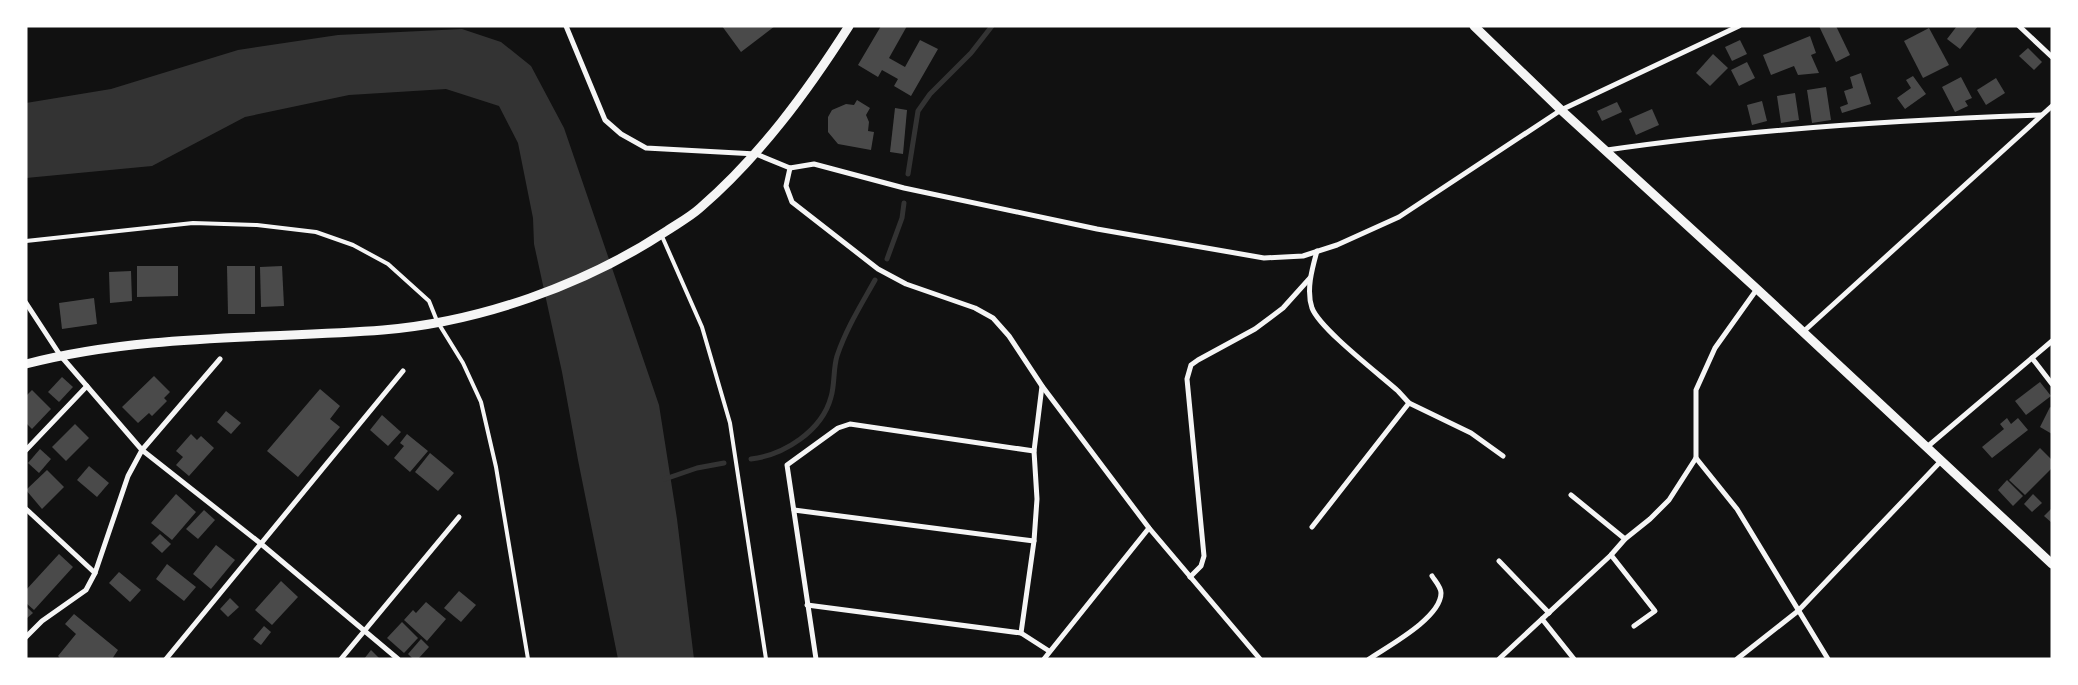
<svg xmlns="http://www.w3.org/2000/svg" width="2078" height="685" viewBox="0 0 2078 685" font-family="Poppins,sans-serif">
	<rect width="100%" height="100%" fill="#111"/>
	<!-- water -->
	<path fill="#333" d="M462,29L501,42L531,66L564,128L659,405L677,519L694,659H618L578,460L562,372L534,244L533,218L518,143L499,106L446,89L349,95L245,117L152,166L26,178V103L111,89L238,50L338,35Z"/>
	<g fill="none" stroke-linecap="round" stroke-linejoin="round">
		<!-- stream -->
		<g stroke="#333" stroke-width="5">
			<path d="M908,174L918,111L930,94L971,53L992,26"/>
			<path d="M887,259L902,218L904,203"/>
			<path d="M751,459C784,455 822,431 831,397C835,384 833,369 837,356C846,329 861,305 875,280"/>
			<path d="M665,479L697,468L724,463"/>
		</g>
	</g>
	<!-- building -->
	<g fill="#4a4a4a">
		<path d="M722,26H775L741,52Z"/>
		<path d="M881,26H907L889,58L905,67L920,40L938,49L911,96L894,86L898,79L882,70L878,77L858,65Z"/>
		<path d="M1819,26H1836L1850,55L1836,62Z"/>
		<path d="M1957,26H1978L1960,49L1947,39Z"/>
		<path d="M1929,28L1949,65L1923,78L1904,41Z"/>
		<path d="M1810,36L1816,53L1811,55L1819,73L1798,75L1794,66L1771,75L1763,55Z"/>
		<path d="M1740,40L1747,54L1732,61L1725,47Z"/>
		<path d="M2028,48L2042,62L2034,70L2019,56Z"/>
		<path d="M1713,54L1728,68L1710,86L1696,73Z"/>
		<path d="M1747,62L1755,78L1739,86L1731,70Z"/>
		<path d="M1861,73L1871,104L1842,113L1840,107L1848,104L1844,91L1853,88L1850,77Z"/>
		<path d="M1913,76L1926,94L1905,109L1897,98L1911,88L1906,80Z"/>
		<path d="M1961,77L1972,98L1965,101L1968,106L1955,112L1942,87Z"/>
		<path d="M1996,78L2005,93L1986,105L1977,90Z"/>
		<path d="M1826,87L1831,120L1812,123L1807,90Z"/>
		<path d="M1795,93L1799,120L1781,123L1777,96Z"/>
		<path d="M857,100L870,108L866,115L869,122L868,131L874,132L871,150L838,144L828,132V117L832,110L846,104L854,105Z"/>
		<path d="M1762,101L1767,121L1752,125L1747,105Z"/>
		<path d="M1617,102L1622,112L1602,121L1597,111Z"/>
		<path d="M895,108L907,110L903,154L890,152Z"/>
		<path d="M1652,109L1659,125L1636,135L1629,119Z"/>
		<path d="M137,266H178V296L137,297Z"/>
		<path d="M227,266H255V314H228Z"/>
		<path d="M282,266L284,306L261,307L260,267Z"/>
		<path d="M131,271L132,301L110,303L109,272Z"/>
		<path d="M94,298L97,324L62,329L59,303Z"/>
		<path d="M154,376L170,392L164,398L167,401L152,416L149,413L138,423L122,407Z"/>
		<path d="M62,377L73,387L59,402L48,392Z"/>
		<path d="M2040,382L2051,396L2026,415L2015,401Z"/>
		<path d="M320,389L340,406L330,419L340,427L298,477L267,451Z"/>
		<path d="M32,390L51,409L32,429L26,423V396Z"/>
		<path d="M2050,407L2052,408V434L2040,427Z"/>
		<path d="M226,411L241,423L231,434L217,422Z"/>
		<path d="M382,415L401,432L388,446L370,430Z"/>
		<path d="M2007,418L2011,424L2018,418L2028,430L1992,458L1982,447L2004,429L2000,424Z"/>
		<path d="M75,424L89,438L66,461L52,447Z"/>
		<path d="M191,434L197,440L201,436L214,448L189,476L176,465L183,457L176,451Z"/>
		<path d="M407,434L428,451L410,472L394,458L404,446L400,443Z"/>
		<path d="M2040,448L2052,460V468L2025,495L2009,480Z"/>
		<path d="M40,449L51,459L39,473L28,463Z"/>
		<path d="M430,453L454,473L438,491L415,472Z"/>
		<path d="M89,466L109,483L97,497L77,480Z"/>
		<path d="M47,470L64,487L42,509L26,490Z"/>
		<path d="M2007,480L2023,496L2013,506L1998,490Z"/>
		<path d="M176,494L196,512L172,540L151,523Z"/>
		<path d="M2033,494L2042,503L2032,512L2024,504Z"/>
		<path d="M2052,508V523L2044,516Z"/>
		<path d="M204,510L215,520L198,539L186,529Z"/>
		<path d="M160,534L171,544L162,553L151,543Z"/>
		<path d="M216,545L235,560L211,589L193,574Z"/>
		<path d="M59,554L73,567L34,610L26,603V590Z"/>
		<path d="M167,564L196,587L184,601L156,579Z"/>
		<path d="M119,572L141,590L130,602L109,583Z"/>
		<path d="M281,581L298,597L272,625L255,610Z"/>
		<path d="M459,591L476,605L461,622L444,608Z"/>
		<path d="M230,598L239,607L228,617L220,609Z"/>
		<path d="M426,602L446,619L427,641L404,620L413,610L416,613Z"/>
		<path d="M26,606L33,613L26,619Z"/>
		<path d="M74,614L118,650L112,659H61L58,656L76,634L65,624Z"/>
		<path d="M402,622L418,638L404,653L387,638Z"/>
		<path d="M264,626L271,632L261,645L253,639Z"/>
		<path d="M421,639L429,647L418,659H413L408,654Z"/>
		<path d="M371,650L380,659H364Z"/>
	</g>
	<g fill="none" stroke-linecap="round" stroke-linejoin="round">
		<!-- service -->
		<g stroke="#f5f5f5" stroke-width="4">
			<path d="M661,234L702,327L730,423L766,659"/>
			<path d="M26,241L193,223L257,225L316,232L353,245L388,264L429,301L437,321L463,363L481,402L496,467L528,659"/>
		</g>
		<!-- minor -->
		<g stroke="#f5f5f5" stroke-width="5">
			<path d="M566,26L605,120L621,134L646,148L756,154L790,168L814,164L904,188L1097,229L1264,258L1303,256L1337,245L1399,217L1561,110L1739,26"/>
			<path d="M2019,26L2052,57"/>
			<path d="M1607,150C1750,129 1896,120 2041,115"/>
			<path d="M790,168L786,186L792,202L878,269L906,284L975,308L993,318L1009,336L1042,386L1149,528L1260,659"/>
			<path d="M1317,251C1312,269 1306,290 1312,308C1320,329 1379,374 1398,391L1409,403L1471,433L1503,456"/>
			<path d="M26,303L60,355L142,450L260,543L398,659"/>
			<path d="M1803,332L2052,106"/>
			<path d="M2032,358L2052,384"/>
			<path d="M1927,447L2052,341"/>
			<path d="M26,450L87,386"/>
			<path d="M1696,458L1737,509L1828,659"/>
			<path d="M1571,495L1625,539"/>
			<path d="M26,509L95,573"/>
			<path d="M794,510L1034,541"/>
			<path d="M1312,527L1409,403"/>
			<path d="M1611,555L1655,611L1634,626"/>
			<path d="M1499,561L1549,613"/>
			<path d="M1190,577L1201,566L1204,556L1187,379L1191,365L1198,360L1255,329L1283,308L1310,278"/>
			<path d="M807,605L1021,633L1049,651"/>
			<path d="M1542,619L1574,659"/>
			<path d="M1021,633L1034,541L1037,499L1034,451L1042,386"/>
			<path d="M26,637L42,621L86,590L95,573L128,476L142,450L220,359"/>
			<path d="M166,659L403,371"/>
			<path d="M341,659L459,517"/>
			<path d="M816,659L787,465L838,428L850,424L1034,451"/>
			<path d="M1044,659L1149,528"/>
			<path d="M1369,659C1388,646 1441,618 1441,593C1441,587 1435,581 1432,576"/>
			<path d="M1499,659L1611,555L1625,539L1650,519L1669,500L1696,458V390L1715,348L1757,289"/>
			<path d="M1737,659L1798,611L1941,461"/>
		</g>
		<!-- tertiary -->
		<g stroke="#f5f5f5" stroke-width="9">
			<path d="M1474,26L1561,110L1757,289L2052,564"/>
			<path d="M26,364C142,334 264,339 383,330C480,322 584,285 665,232C677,224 690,217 700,208C760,156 807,92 849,26"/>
		</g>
	</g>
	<!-- border -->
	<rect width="2078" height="685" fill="none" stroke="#ffffff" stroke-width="55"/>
</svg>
